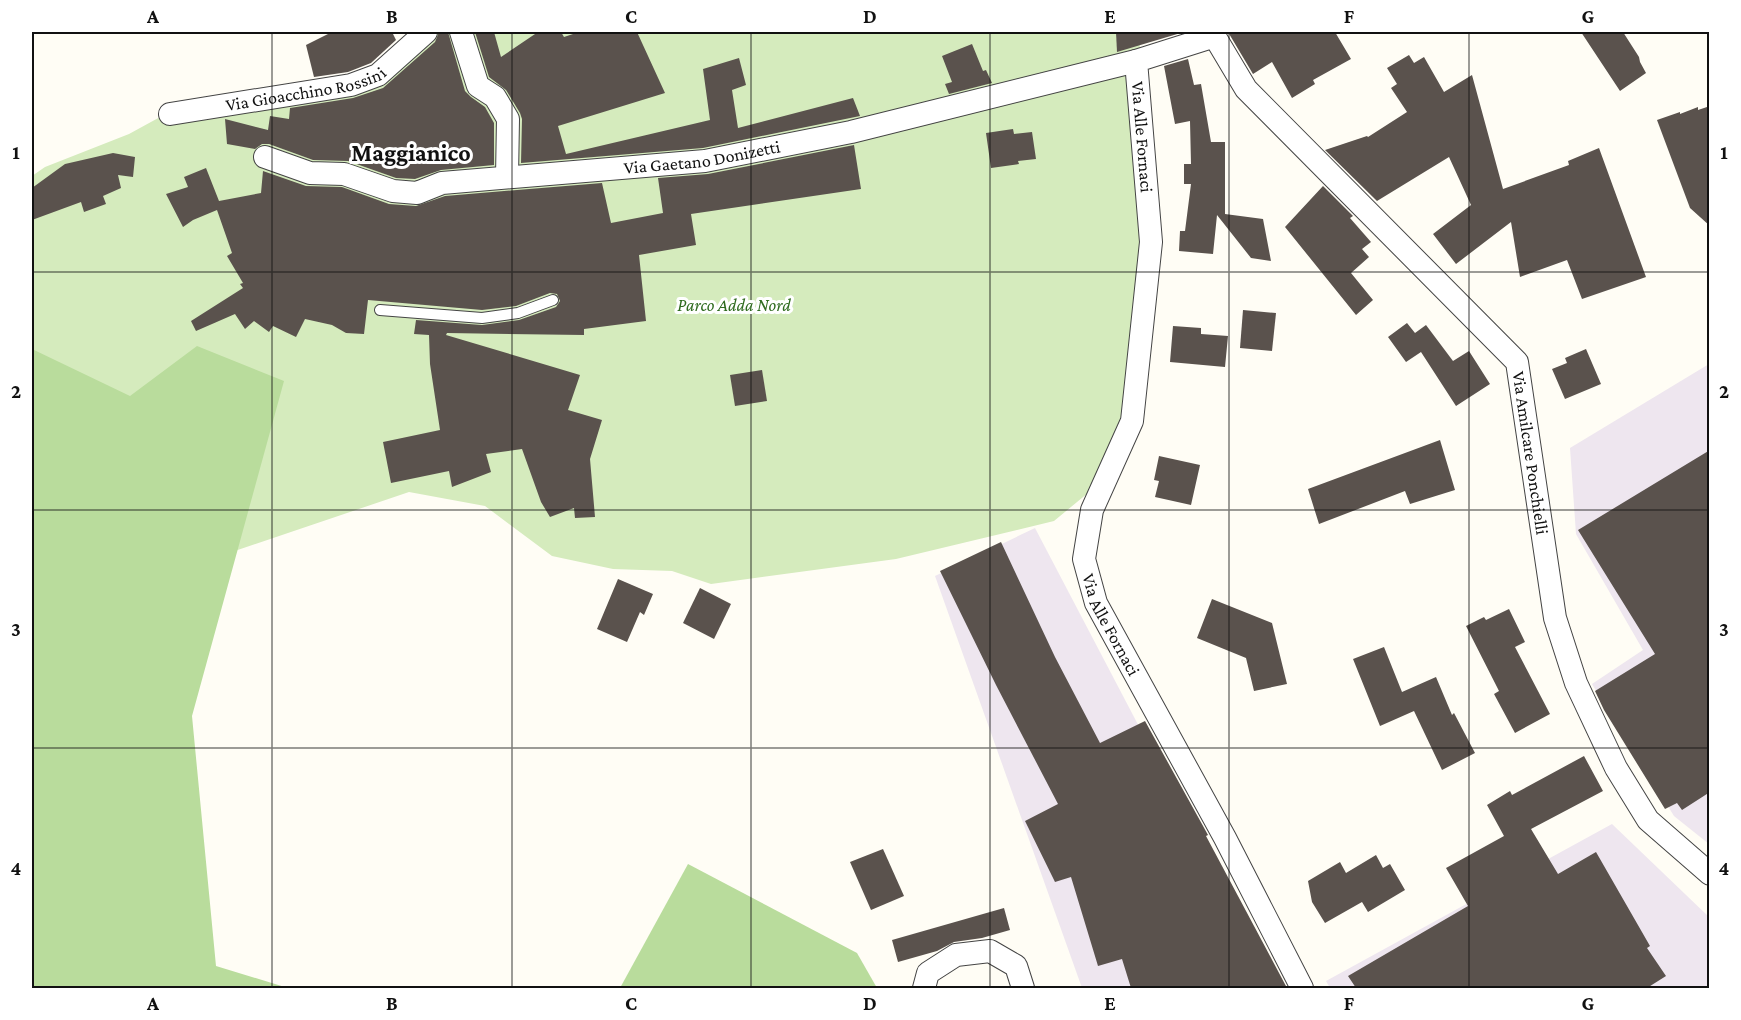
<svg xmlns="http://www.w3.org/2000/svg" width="1741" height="1020" viewBox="0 0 1741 1020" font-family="'Crimson Pro',serif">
	<rect width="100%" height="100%" fill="#fffdf5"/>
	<!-- industrial -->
	<g fill="#eee6ef">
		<path d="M1709,364V844L1674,816L1592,684L1643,650L1576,534L1570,448Z"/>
		<path d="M1035,528L1276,988H1082L935,576Z"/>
		<path d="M1612,824L1709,917V988H1330L1326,981Z"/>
	</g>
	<!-- green -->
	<path fill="#d5ebbd" d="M429,32H1139L1142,88L1143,324L1123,427L1094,488L1054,521L896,559L711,584L672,571L613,569L552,556L485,506L409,492L173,572L32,664V176L45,167L129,134L182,105L321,100Z"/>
	<!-- forest -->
	<g fill="#b9dc9c">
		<path d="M197,346L284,381L192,716L216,966L288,988H32V349L130,396Z"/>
		<path d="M688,864L857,953L877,988H620Z"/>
	</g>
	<!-- building -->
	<g fill="#5a524d">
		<path d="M332,32H392L396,40L371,63L348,72L314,77L306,45Z"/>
		<path d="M439,32H448L465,91L471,97L485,107L494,123V165L441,170L415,179L396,178L348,161L313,160L269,144H262L255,149L227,144L225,119L268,130L270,116L289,119L290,108L353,98L383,88L435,42Z"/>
		<path d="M475,32H494L501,57L538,32H561L564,37L579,32H637L665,93L558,126L566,154L710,120L703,69L739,58L746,85L732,90L738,128L853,98L860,116L703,148L521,163L522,119L520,113L506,90L489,77Z"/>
		<path d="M1116,32H1184L1117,52Z"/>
		<path d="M1228,32H1335L1351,59L1313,80L1315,84L1292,98L1272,62L1253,74Z"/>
		<path d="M1581,32H1623L1639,57L1640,62L1646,73L1620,91Z"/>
		<path d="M972,44L983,71L986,70L992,83L949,94L945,84L952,82L942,56Z"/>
		<path d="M1409,55L1414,63L1424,57L1444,92L1472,75L1503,189L1569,165L1568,161L1599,148L1646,277L1582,299L1567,260L1520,277L1511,222L1456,264L1433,234L1471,205L1449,157L1377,201L1325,150L1367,136L1368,137L1407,112L1391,88L1397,84L1387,68Z"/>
		<path d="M1188,59L1194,85L1201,84L1211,142H1225V214L1263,219L1271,261L1251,258L1217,215L1213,254L1179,251L1180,231H1185L1191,184H1184V164H1191L1190,121L1175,124L1164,66Z"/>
		<path d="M1710,106V226L1690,208L1657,120L1680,112V114L1698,107V110Z"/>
		<path d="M1013,129L1014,134L1032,132L1036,159L1018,161L1019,164L991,168L986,133Z"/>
		<path d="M854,145L861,189L691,214L696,245L639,255L646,321L584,329V335L447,333L446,335L580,375L568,410L602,420L590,459L595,517L575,518L574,508L550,517L541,502L522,449L486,454L491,472L452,487L449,471L391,483L383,442L440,430L430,364L429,335L414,334L416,320L482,325L519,320L556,307L560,301L557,294L550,293L516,306L482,310L368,300L364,334L346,333L332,325L305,319L296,337L273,326L269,332L254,321L245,329L235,314L196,331L191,321L243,288L240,284L243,283L227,256L232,253L217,210L193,220L183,227L166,194L188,187L184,177L206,168L219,201L261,193L263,171L306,186L342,187L389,204L416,206L445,196L602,183L611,223L663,213L658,178L708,174Z"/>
		<path d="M113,153L135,157L133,177L118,175L121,188L103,196L106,204L84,212L81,202L32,220V188L65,164Z"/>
		<path d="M1323,186L1353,216L1350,218L1371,242L1362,249L1369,257L1351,273L1373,300L1356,315L1285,227Z"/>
		<path d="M1243,310L1276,313L1272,351L1240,348Z"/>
		<path d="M1407,323L1415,333L1426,325L1453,361L1469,351L1490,384L1456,406L1421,352L1406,362L1388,337Z"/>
		<path d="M1173,326L1201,328V334L1228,336L1225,367L1170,362Z"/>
		<path d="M1586,349L1601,384L1565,399L1552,369L1567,363L1565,358Z"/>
		<path d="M762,370L767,401L735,406L730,375Z"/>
		<path d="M1440,440L1455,490L1410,504L1405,491L1319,524L1308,489Z"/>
		<path d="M1710,450V792L1682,810L1677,803L1665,809L1604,710L1595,691L1655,654L1578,530Z"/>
		<path d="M1159,456L1200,465L1191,505L1155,497L1159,481L1154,480Z"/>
		<path d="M1001,542L1055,657L1100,743L1145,721L1208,835L1206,836L1287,988H1131L1122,959L1098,966L1071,877L1055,882L1025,821L1058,804L996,685L940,571Z"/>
		<path d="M618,579L653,594L644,615L640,612L627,642L597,629Z"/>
		<path d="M700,588L731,604L714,639L683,623Z"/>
		<path d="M1212,599L1272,623L1287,684L1254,691L1246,658L1197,638Z"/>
		<path d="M1509,609L1525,642L1515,647L1550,714L1515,733L1494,694L1499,691L1466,626L1484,617L1486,620Z"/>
		<path d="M1384,647L1402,692L1436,677L1452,715L1454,713L1475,753L1442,770L1414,711L1380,726L1353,659Z"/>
		<path d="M1584,756L1603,791L1531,829L1558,874L1596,852L1650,946L1647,948L1666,976L1647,988H1356L1348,976L1468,906L1446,868L1504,836L1487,805L1510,791L1512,795Z"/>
		<path d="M883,849L904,896L871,910L850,862Z"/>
		<path d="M1376,855L1383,868L1390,864L1405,890L1368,912L1362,902L1325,923L1312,902L1308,881L1340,862L1346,873Z"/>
		<path d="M1004,908L1010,930L982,938L954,942L937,951L898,962L892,940Z"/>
	</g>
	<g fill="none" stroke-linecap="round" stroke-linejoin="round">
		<!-- lane casing -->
		<g stroke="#444" stroke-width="12">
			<path id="lane" d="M380,310L482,318L518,313L553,300"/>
		</g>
		<!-- street casing -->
		<g stroke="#444" stroke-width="24">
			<g id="street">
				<path d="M461,32L478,86L495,97L508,119L507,177"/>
				<path id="s1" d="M1212,32L1246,89L1517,362L1555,618L1576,683L1616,768L1648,820L1710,874"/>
				<path id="s2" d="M1215,36L1136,61L1151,242L1132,421L1092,510L1084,559L1096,603L1225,838L1302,988"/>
				<path id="s3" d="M170,114L351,85L378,75L426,32"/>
				<path id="s4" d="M265,157L310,173L344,174L393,191L417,193L442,183L705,161L851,132L1136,61"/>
				<path d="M924,988L928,973L956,955L990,951L1016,966L1023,988"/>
			</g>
		</g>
		<!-- lane -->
		<use href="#lane" stroke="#fff" stroke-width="10"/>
		<!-- street -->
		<use href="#street" stroke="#fff" stroke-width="22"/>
	</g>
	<!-- grid -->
	<path fill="none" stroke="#111" stroke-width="1.5" stroke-opacity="0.55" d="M272,32V988M512,32V988M751,32V988M990,32V988M1229,32V988M1469,32V988M32,272H1710M32,510H1710M32,748H1710"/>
	<g text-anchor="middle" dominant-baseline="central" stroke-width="6" stroke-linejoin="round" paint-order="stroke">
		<!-- street labels -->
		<g font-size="18" fill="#111" stroke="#fff">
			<text stroke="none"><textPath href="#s3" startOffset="138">Via Gioacchino Rossini</textPath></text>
			<text stroke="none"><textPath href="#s2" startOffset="159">Via Alle Fornaci</textPath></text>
			<text stroke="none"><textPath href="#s4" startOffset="446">Via Gaetano Donizetti</textPath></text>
			<text stroke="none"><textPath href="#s1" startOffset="543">Via Amilcare Ponchielli</textPath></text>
			<text stroke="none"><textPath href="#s2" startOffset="663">Via Alle Fornaci</textPath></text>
		</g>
		<!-- park labels -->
		<g font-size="18" font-style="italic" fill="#2f6b1f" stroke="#fff">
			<text x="734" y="305">Parco Adda Nord</text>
		</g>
		<!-- district labels -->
		<g font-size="24" font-weight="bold" fill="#111" stroke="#fff">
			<text x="411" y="152">Maggianico</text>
		</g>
	</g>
	<!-- border -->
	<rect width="1741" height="1020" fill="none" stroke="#ffffff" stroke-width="66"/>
	<rect x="33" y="33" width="1675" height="954" fill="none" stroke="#111" stroke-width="2"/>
	<g font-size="20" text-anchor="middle" font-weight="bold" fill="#111">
		<text x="153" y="23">A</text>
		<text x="392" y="23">B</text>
		<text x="631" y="23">C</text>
		<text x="870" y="23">D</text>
		<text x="1110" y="23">E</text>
		<text x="1349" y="23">F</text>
		<text x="1588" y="23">G</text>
		<text x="16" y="159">1</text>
		<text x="1724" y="159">1</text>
		<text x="16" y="398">2</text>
		<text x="1724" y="398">2</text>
		<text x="16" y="636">3</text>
		<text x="1724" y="636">3</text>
		<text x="16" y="875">4</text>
		<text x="1724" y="875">4</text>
		<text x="153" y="1010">A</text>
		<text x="392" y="1010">B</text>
		<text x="631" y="1010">C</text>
		<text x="870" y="1010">D</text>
		<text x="1110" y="1010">E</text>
		<text x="1349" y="1010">F</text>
		<text x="1588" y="1010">G</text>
	</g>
</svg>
